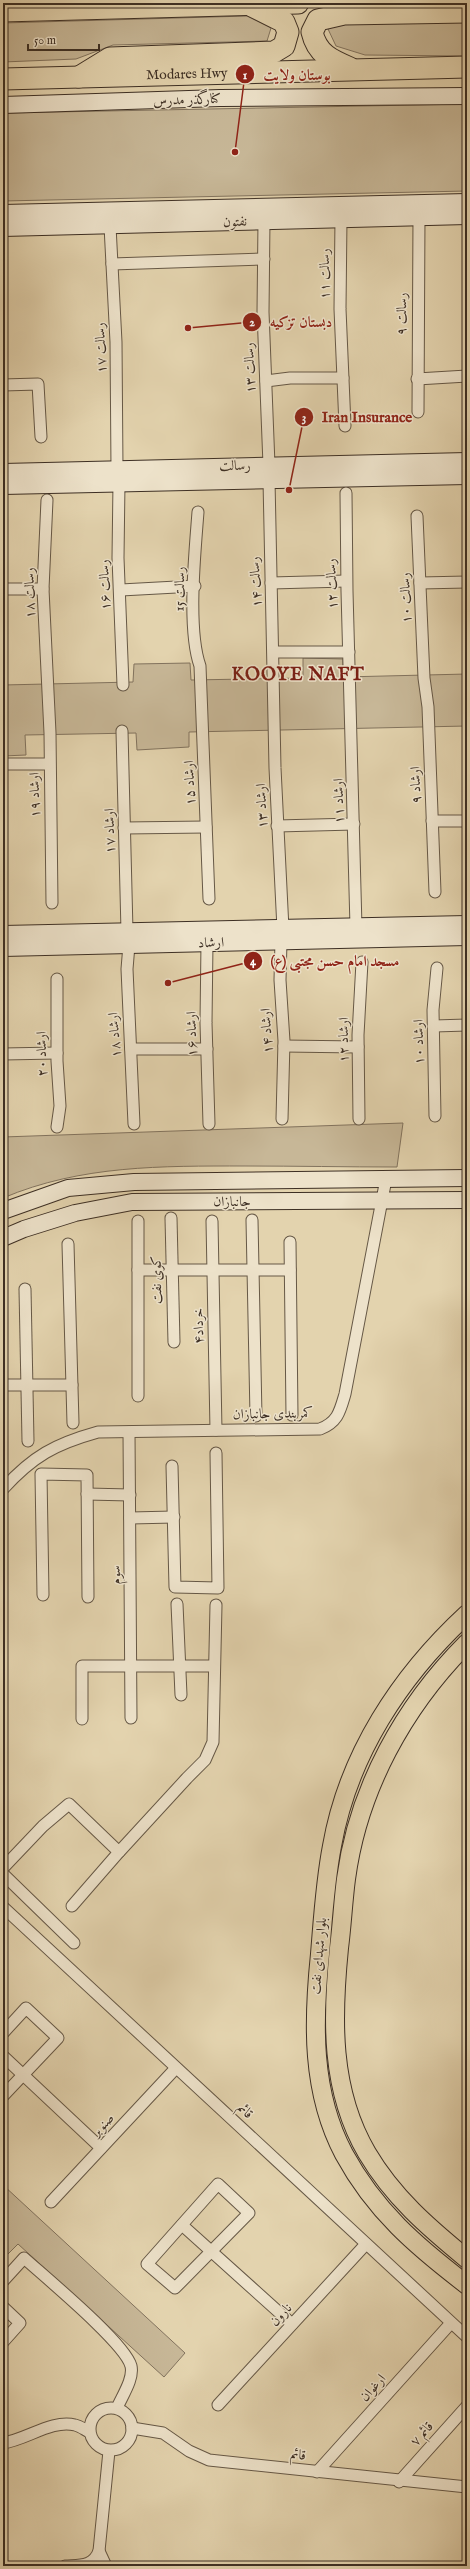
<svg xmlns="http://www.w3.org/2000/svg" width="470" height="2569" viewBox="0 0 470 2569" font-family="'IM FELL English',Amiri,serif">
	<rect width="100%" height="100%" fill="#e3d3ae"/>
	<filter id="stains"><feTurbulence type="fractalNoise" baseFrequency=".005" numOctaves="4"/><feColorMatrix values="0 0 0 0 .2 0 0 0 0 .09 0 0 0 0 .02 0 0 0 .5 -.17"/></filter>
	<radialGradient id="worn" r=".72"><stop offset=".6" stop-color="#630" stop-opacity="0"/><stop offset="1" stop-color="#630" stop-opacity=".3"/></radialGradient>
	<!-- green -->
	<g fill="#c7b797" stroke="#82735e">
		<path d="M247,16L271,28L267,41L113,45L76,59L3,62V23Z"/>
		<path d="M347,21H467V56L365,55L336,46L328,29Z"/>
		<path d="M467,104V191L3,201V113Z"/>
		<path d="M303,658L343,659V677L467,674V726L189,732V747L137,750L136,733L25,735L26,755L3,756V685L133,682L134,664L190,663L191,680L303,678Z"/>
		<path d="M403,1123L397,1167C347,1167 296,1166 245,1166C162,1166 81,1165 3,1198V1137Z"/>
		<path d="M3,2185L185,2353L164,2377L18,2244L3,2259Z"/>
	</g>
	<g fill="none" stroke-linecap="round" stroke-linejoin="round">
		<!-- street casing -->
		<g stroke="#665846" stroke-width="13">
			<g id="street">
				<path d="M341,219L340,309L345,426"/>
				<path d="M264,221L263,312L269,465"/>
				<path d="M110,226L116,342L117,469"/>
				<path d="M112,264L264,259"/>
				<path d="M417,379L467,376"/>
				<path d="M266,381L290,378H343"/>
				<path d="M3,385L38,384L41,437"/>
				<path d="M418,412L419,217"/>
				<path d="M269,480L275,768L283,929"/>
				<path d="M119,483L118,558L123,685"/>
				<path d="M346,493L347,591L356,927"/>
				<path d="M47,500L43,589L50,733L52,903"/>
				<path d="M198,512C195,552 187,629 200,666L209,899"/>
				<path d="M417,516L424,678L428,707L435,892"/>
				<path d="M271,583L346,581"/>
				<path d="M420,583L467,582"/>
				<path d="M3,589H43"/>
				<path d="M121,590L195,586"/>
				<path d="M274,652H349"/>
				<path d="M122,731L127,931"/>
				<path d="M3,764H49"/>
				<path d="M432,821H467"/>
				<path d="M277,826L354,824"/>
				<path d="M124,828L206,827"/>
				<path d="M281,941L280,980L284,1041L282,1119"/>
				<path d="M207,943L206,1023L209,1124"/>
				<path d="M129,945L127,969L134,1124"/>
				<path d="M434,1026L467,1025"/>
				<path d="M284,1046L358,1047"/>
				<path d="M131,1049H207"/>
				<path d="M3,1054L57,1053"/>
				<path d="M435,1116L433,1010L437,968"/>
				<path d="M359,1119L358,1035L362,962"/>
				<path d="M57,1127L60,1106L57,1061V979"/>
				<path d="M171,1218L174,1342"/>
				<path d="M252,1220L256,1416"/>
				<path d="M138,1221V1396"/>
				<path d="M212,1221L216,1430"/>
				<path d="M290,1242L292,1415"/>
				<path d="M68,1244L73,1423"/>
				<path d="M138,1270H290"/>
				<path d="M25,1289L28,1441"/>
				<path d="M3,1385H72"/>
				<path d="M129,1432L131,1718"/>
				<path d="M172,1466L175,1587L218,1588L216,1453"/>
				<path d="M3,1489C33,1456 55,1444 98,1432L320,1429C338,1422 340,1411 345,1394L386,1179"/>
				<path d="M87,1494L130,1495"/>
				<path d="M130,1518L174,1517"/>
				<path d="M43,1595L41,1474L87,1475L88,1597"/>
				<path d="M177,1604L181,1695"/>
				<path d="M82,1719V1666H214"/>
				<path d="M3,1868L43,1826L69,1804L119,1852L187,1778L205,1760L213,1742L216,1605"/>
				<path d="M3,1874L74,1943"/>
				<path d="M72,1906L119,1852"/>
				<path d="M3,1907L467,2337"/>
				<path d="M3,2033L26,2008L58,2038L3,2096"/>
				<path d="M3,2056L101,2148"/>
				<path d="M218,2184L249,2213L175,2288L147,2264Z"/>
				<path d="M51,2202L176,2068"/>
				<path d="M182,2225L292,2324"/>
				<path d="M3,2281L24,2258C45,2277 125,2343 131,2366C134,2379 122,2396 117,2408"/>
				<path d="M3,2307L20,2323L3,2342"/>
				<path d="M218,2405L366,2244"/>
				<circle cx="111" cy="2429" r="21"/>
				<path d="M132,2428L163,2433L189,2451L209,2460L467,2487"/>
				<path d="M3,2443C26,2440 52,2419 75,2425C80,2426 85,2430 89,2432"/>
				<path d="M317,2472L451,2323"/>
				<path d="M399,2482L467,2406"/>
				<path d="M99,2551L106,2566"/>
				<path d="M65,2566C80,2565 93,2567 99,2551L109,2451"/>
			</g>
		</g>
		<!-- secondary casing -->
		<g stroke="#3d2f24" stroke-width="18">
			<g id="secondary">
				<path d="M3,105L220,98L467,96"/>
				<path d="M3,213L467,202"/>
				<path d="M3,228L467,216"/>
				<path d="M3,472L467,461"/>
				<path d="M3,486L467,476"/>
				<path d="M3,934L467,924"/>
				<path d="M3,948L467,937"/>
				<path d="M3,1211L68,1188L134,1182L467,1178"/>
				<path d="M3,1238L24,1229L75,1213L132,1202L467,1200"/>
			</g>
		</g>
		<!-- primary casing -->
		<g stroke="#3d2f24" stroke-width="20">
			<g id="primary">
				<path d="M467,1614C400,1676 348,1755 332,1846C325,1882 323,1918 320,1954C313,2022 311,2092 344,2154C375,2211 416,2246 467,2285"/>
				<path d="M467,1643C404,1706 358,1789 346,1879C343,1902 342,1925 339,1948C332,2018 330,2090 367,2153C393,2197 428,2227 467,2259"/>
			</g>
		</g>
		<!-- highway casing -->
		<g stroke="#3d2f24" stroke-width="23">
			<g id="highway">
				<path d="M3,11L298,3"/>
				<path d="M350,68C331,60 317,54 312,32L318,20L344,14L467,12"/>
				<path d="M79,77L110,58L274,52L284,46L288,32L284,22L252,6"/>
				<path id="s1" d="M3,79L467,67"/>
			</g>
		</g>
		<!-- street -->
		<use href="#street" stroke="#ede2ca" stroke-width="11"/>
		<!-- secondary -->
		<use href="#secondary" stroke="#ede2ca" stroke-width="16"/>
		<!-- primary -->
		<use href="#primary" stroke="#e3d3ae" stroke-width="18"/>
		<!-- highway -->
		<use href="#highway" stroke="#e3d3ae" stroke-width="21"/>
	</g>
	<g text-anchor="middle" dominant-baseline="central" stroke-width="3" stroke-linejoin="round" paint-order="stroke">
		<!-- street labels -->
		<g font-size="14" fill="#3d2f24" stroke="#ede2ca">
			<text stroke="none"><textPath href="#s1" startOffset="184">Modares Hwy</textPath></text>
			<text transform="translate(187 100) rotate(-2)">کنارگذر مدرس</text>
			<text transform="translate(235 222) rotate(-2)">نفتون</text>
			<text transform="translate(325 274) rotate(-90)">رسالت ۱۱</text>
			<text transform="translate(402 314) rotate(-89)">رسالت ۹</text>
			<text transform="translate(101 348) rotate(-92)">رسالت ۱۷</text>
			<text transform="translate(250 368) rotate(-92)">رسالت ۱۳</text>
			<text transform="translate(235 466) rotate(-1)">رسالت</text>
			<text transform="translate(256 582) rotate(-93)">رسالت ۱۴</text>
			<text transform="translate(332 584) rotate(-92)">رسالت ۱۲</text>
			<text transform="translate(105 585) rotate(-92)">رسالت ۱۶</text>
			<text transform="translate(180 589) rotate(-89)">رسالت 15</text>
			<text transform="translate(30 593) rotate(-91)">رسالت ۱۸</text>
			<text transform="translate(406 598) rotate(-92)">رسالت ۱۰</text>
			<text transform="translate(190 783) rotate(-92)">ارشاد ۱۵</text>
			<text transform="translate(416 785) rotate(-92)">ارشاد ۹</text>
			<text transform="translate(35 795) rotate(-91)">ارشاد ۱۹</text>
			<text transform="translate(339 801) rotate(-91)">ارشاد ۱۱</text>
			<text transform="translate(262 806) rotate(-92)">ارشاد ۱۳</text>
			<text transform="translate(110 831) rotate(-91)">ارشاد ۱۷</text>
			<text transform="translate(211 943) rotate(-2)">ارشاد</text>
			<text transform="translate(267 1031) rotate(-93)">ارشاد ۱۴</text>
			<text transform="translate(192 1034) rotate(-91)">ارشاد ۱۶</text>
			<text transform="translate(115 1035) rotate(-94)">ارشاد ۱۸</text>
			<text transform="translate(344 1040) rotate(-90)">ارشاد ۱۲</text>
			<text transform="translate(419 1042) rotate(-91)">ارشاد ۱۰</text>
			<text transform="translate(42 1054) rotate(-91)">ارشاد ۲۰</text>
			<text x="232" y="1202">جانبازان</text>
			<text transform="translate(157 1280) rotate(-91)">کوی نفت</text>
			<text transform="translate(199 1326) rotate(-91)">خرداد۴</text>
			<text transform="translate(273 1414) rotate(-1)">کمربندی جانبازان</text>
			<text transform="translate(116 1575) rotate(-91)">سوم</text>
			<text transform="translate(319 1956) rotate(-85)">بلوار شهدای نفت</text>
			<text transform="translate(245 2111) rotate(43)">قائم</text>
			<text transform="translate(103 2125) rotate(-47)">صنوبر</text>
			<text transform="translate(281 2315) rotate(-47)">نارون</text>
			<text transform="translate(373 2388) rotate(-48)">ارغوان</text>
			<text transform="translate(422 2434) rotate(-48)">قائم ۷</text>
			<text transform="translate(298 2455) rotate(7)">قائم</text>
		</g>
		<!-- district labels -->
		<g font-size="18" font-weight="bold" letter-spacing="1" fill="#7a1f14" stroke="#ede2ca">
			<text x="298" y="675">KOOYE NAFT</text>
		</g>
	</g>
	<!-- callouts -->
	<path fill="none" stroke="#8f2418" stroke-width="1.5" d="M235 152L245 74M188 328L252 322M289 490L304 417M168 983L253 961"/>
	<g fill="#8f2418" stroke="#ede2ca" stroke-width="1.5">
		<circle cx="235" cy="152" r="4"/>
		<circle cx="188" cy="328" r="4"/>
		<circle cx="289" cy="490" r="4"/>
		<circle cx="168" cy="983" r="4"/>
		<circle cx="245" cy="74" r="10"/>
		<circle cx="252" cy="322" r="10"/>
		<circle cx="304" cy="417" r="10"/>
		<circle cx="253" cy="961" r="10"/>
	</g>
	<g font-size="12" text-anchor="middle" font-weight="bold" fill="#fff">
		<text x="245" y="79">1</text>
		<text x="252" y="326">2</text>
		<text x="304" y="421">3</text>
		<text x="253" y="965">4</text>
	</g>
	<g font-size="15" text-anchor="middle" font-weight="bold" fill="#8f2418" stroke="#ede2ca" stroke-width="3" stroke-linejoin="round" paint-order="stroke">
		<text x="297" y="80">بوستان ولایت</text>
		<text x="301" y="327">دبستان تزکیه</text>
		<text x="367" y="422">Iran Insurance</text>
		<text x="335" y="966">مسجد امام حسن مجتبی (ع)</text>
	</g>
	<!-- margin -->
	<rect width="470" height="2569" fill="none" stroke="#e3d3ae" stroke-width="16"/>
	<rect x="4" y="4" width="462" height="2561" fill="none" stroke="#3d2f24" stroke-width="2"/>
	<rect x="8" y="8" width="454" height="2553" fill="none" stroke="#3d2f24"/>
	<!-- scale -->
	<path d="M28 44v6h71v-6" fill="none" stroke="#3d2f24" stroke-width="2"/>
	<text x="34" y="44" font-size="12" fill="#3d2f24" stroke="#ede2ca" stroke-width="3" paint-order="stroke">50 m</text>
	<rect width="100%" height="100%" filter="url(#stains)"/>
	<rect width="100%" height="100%" fill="url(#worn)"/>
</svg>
